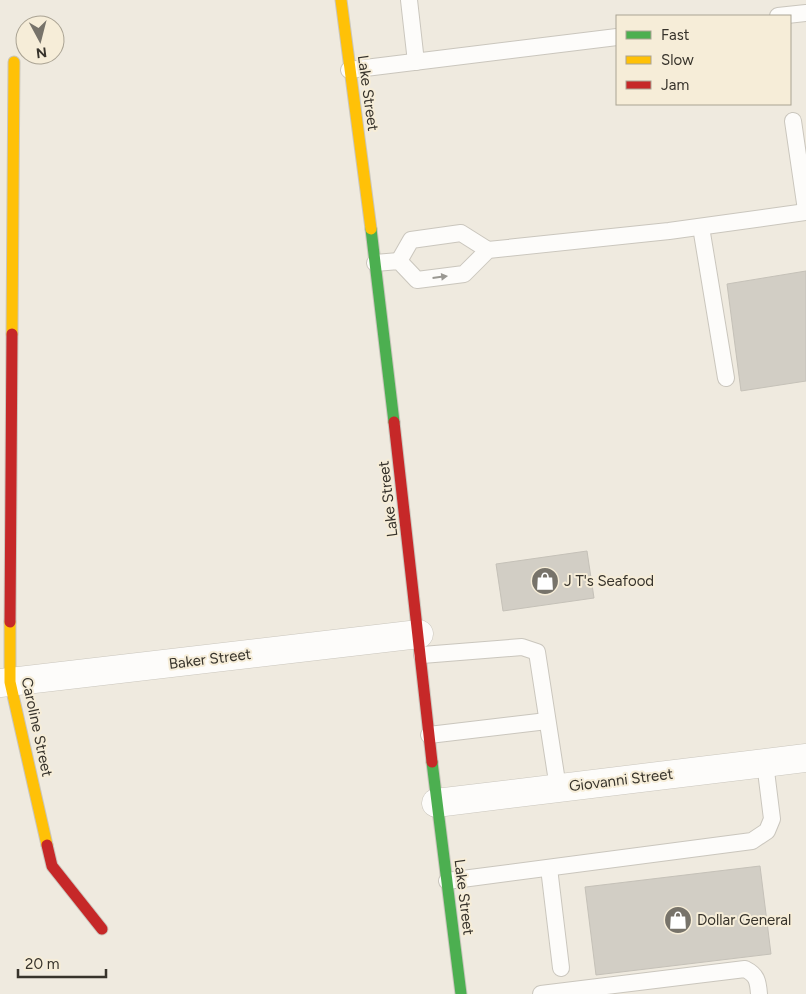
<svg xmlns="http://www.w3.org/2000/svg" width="806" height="994" viewBox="0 0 806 994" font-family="Figtree,sans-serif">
	<rect width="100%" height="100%" fill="#efeadf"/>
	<!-- building -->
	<g fill="#d2cec5" stroke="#c5c1b8">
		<path d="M806,271V381L741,391L727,284Z"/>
		<path d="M587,551L594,598L503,611L496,564Z"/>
		<path d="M760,866L771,954L596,975L585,887Z"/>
	</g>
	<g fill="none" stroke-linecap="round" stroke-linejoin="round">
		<!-- lane casing -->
		<g stroke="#cac6bd" stroke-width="18">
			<g id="lane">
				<path d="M409,0L416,62"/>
				<path d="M778,16L806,13"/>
				<path d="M349,70L617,37"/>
				<path d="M793,121L806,210"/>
				<path d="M701,227L726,378"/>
				<path d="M399,261L411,240L461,233L488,250"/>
				<path d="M375,263L399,261L417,280L464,274L488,250L669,231L806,212"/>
				<path d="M422,655L522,647L537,652L558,788"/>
				<path d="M429,735L547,721"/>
				<path d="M549,868L561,968"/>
				<path d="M447,881L752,841L767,831L772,819L765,763"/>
				<path d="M541,994L745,969C757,975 758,981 759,994"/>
			</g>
		</g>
		<!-- street casing -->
		<g stroke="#cac6bd" stroke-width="29">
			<g id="street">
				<path d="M0,683L419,634"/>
				<path d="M436,803L806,758"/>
			</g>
		</g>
		<!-- fast casing -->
		<g stroke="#cac6bd" stroke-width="13">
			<g id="fast">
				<path d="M371,229L394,422"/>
				<path d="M432,762L461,994"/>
			</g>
		</g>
		<!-- slow casing -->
		<g stroke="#cac6bd" stroke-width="13">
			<g id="slow">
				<path d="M341,0L371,229"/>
				<path d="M12,334L14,62"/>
				<path d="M10,622V682L47,845"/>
			</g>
		</g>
		<!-- jam casing -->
		<g stroke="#cac6bd" stroke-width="13">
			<g id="jam">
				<path d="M394,422L432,762"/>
				<path d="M10,622L12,334"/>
				<path d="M47,845L52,866L102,929"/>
			</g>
		</g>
		<!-- lane -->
		<use href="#lane" stroke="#fdfcfa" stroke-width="16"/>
		<!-- street -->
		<use href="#street" stroke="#fdfcfa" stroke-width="28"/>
		<!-- fast -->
		<use href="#fast" stroke="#4caf50" stroke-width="11"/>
		<!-- slow -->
		<use href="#slow" stroke="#ffc107" stroke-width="11"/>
		<!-- jam -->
		<use href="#jam" stroke="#c62828" stroke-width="11"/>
	</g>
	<!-- one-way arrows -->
	<defs><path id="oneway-solid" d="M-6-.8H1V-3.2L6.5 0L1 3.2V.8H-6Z" transform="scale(1.25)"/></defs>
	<use fill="#9a9892" href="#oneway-solid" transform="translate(440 277) rotate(-7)"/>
	<!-- icons -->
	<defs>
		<g id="shop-disc" transform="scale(1.4375)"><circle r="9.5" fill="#77736a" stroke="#f6edd8"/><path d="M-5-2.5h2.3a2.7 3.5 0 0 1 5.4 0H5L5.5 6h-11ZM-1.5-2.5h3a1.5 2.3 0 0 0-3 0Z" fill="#fff"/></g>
	</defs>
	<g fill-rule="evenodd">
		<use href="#shop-disc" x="545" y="581"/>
		<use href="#shop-disc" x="678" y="920"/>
	</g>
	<g text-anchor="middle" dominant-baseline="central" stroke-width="4" stroke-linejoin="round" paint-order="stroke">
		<!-- street labels -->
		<g font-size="15" fill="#37332b" stroke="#f6edd8">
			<text transform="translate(368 93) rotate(82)">Lake Street</text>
			<text transform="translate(388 499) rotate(-97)">Lake Street</text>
			<text transform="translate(210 659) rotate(-7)">Baker Street</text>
			<text transform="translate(37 727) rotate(78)">Caroline Street</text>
			<text transform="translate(621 780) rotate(-7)">Giovanni Street</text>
			<text transform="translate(464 897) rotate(83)">Lake Street</text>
		</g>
		<!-- poi labels -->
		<g font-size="15" fill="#37332b" stroke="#f6edd8" text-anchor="start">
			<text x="564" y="581">J T's Seafood</text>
			<text x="697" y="920">Dollar General</text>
		</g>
	</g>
	<!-- legend -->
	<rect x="616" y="15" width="175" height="90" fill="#f6edd8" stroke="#aaa393"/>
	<rect x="626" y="31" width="25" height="8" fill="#4caf50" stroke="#aaa393"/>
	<text x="661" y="40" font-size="15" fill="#37332b">Fast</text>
	<rect x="626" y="56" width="25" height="8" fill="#ffc107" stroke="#aaa393"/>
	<text x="661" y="65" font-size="15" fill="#37332b">Slow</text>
	<rect x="626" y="81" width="25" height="8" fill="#c62828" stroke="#aaa393"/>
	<text x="661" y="90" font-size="15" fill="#37332b">Jam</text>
	<!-- north arrow -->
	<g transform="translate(40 40) rotate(173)"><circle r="24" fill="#f6edd8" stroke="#aaa393"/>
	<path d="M0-4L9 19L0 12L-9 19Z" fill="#77736a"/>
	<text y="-8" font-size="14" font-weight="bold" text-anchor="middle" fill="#37332b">N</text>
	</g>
	<!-- scale -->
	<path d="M18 969v8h88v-8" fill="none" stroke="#37332b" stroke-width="2.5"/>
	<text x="25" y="969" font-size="15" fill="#37332b" stroke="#f6edd8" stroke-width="4" paint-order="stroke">20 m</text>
</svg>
